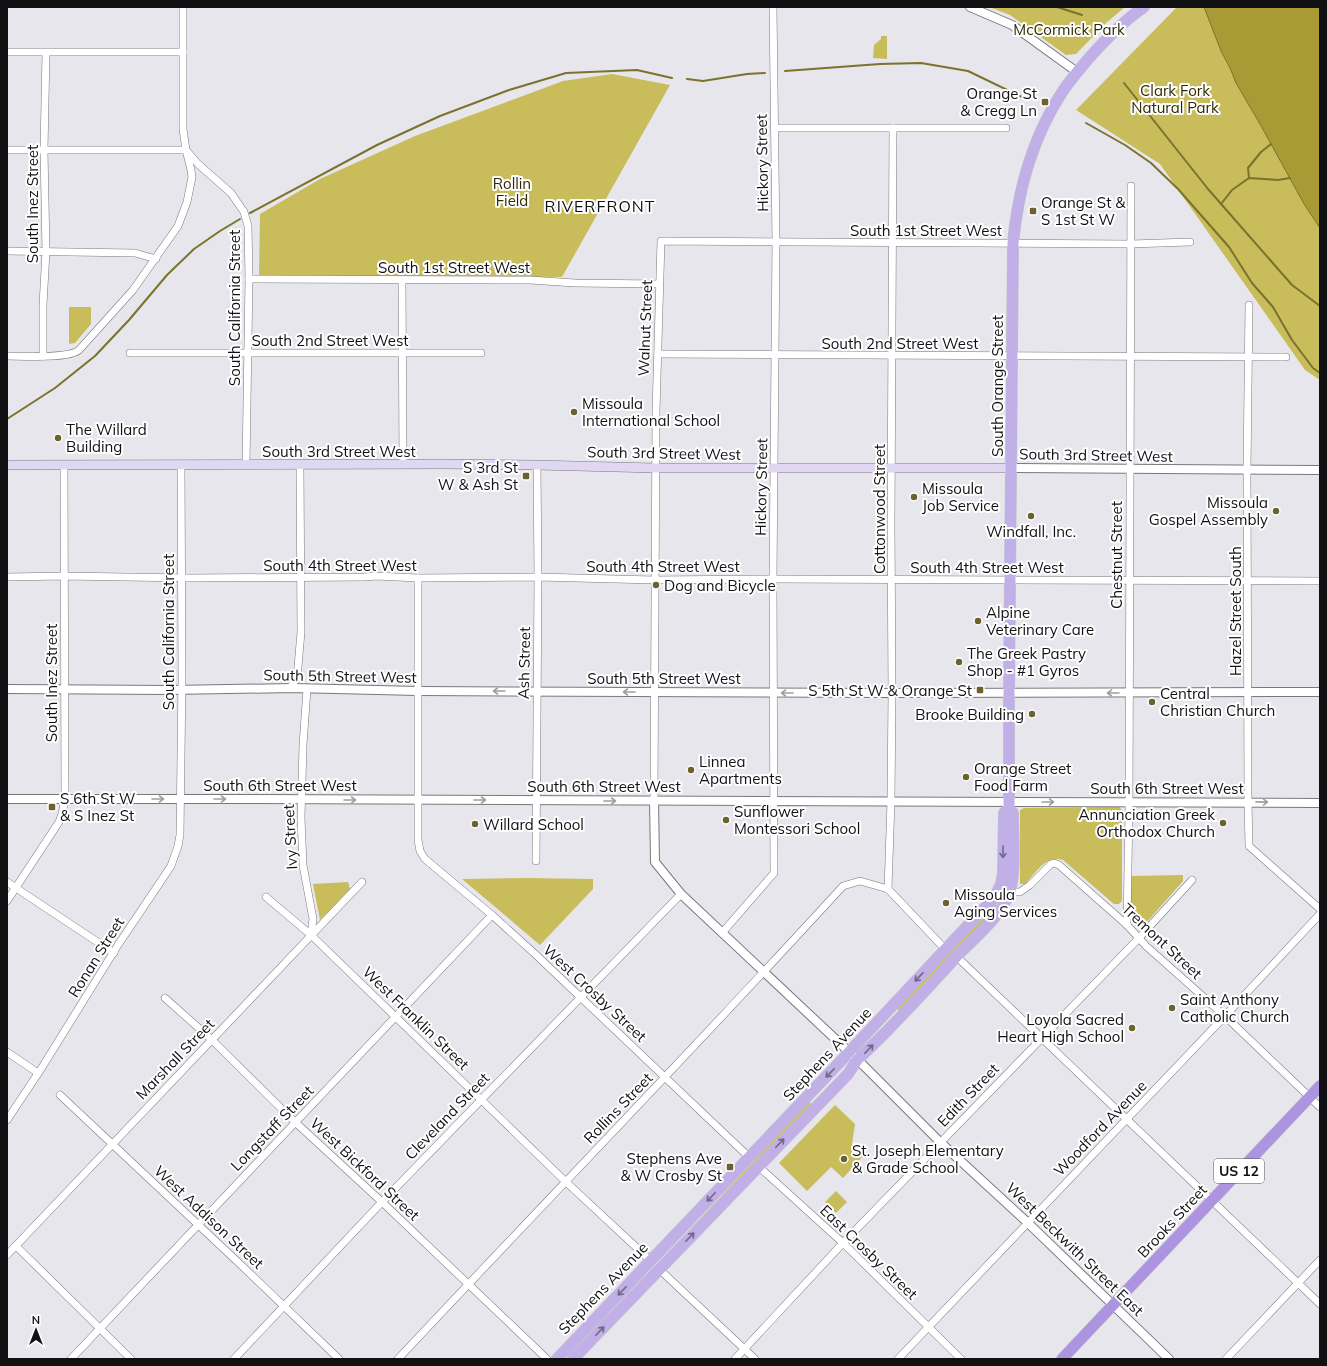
<svg xmlns="http://www.w3.org/2000/svg" width="1327" height="1366" viewBox="0 0 1327 1366" font-family="Mulish,sans-serif">
	<rect width="100%" height="100%" fill="#e7e6ec"/>
	<!-- green -->
	<g fill="#c9bc5b">
		<path d="M989,7H1125L1106,23L1076,54L1066,55L1010,15Z"/>
		<path d="M1177,7H1204L1221,51L1230,68L1236,83L1260,124L1304,204L1320,228V380L1305,370L1160,164L1076,110Z"/>
		<path d="M881,36H887V59L873,58L874,45L881,39Z"/>
		<path d="M612,74L670,85L562,277L259,276L260,214L320,179L415,136L563,81Z"/>
		<path d="M69,307H91V324L75,343L69,344Z"/>
		<path d="M1119,807L1122,810V901L1119,904H1114L1063,860C1046,855 1037,871 1027,882L1025,884H1020V810L1024,808Z"/>
		<path d="M1183,875V881L1146,923C1139,926 1134,925 1131,918V876Z"/>
		<path d="M528,878L593,879V889L540,945L462,879Z"/>
		<path d="M348,882L350,889L320,920L313,884Z"/>
		<path d="M996,903V907L990,915L899,1011L895,1007Z"/>
		<path d="M809,1102L811,1103L807,1110L685,1238L683,1237Z"/>
		<path d="M835,1105L855,1124L852,1144L864,1155L843,1178L831,1167L807,1191L779,1163Z"/>
		<path d="M836,1191L847,1202L836,1213L825,1202Z"/>
	</g>
	<!-- water -->
	<path fill="#a89b36" stroke="#7b722c" d="M1204,7H1320V228L1304,204L1260,124L1236,83L1230,68L1221,51Z"/>
	<g fill="none" stroke-linecap="round" stroke-linejoin="round">
		<!-- stream -->
		<g stroke="#7b722c" stroke-width="2">
			<path d="M1057,7L1082,15"/>
			<path d="M785,71L880,64L921,63L968,71L1024,98"/>
			<path d="M687,79L703,81L747,74L765,73"/>
			<path d="M1124,83L1208,189L1292,285L1320,306"/>
			<path d="M1086,123L1125,145L1151,163L1178,189L1229,247L1252,283L1273,307L1292,340L1313,368L1320,373"/>
			<path d="M1249,178L1248,168L1261,152L1271,144"/>
			<path d="M1221,204L1232,190L1249,178L1278,180L1290,178"/>
			<path d="M250,213L377,145L440,116L509,90L566,73L637,70L672,78"/>
			<path d="M7,419L55,388L95,356L129,320L167,275L194,249L220,231L240,219"/>
		</g>
		<!-- minor casing -->
		<g stroke="#79787d" stroke-width="8">
			<g id="minor">
				<path d="M183,7V129L186,150L198,164L231,193L244,212L248,226L249,279L246,465"/>
				<path d="M7,52H183"/>
				<path d="M774,128H1006"/>
				<path d="M7,150H186L191,170L192,177L187,202L178,226L133,290L79,350C69,359 22,356 7,356"/>
				<path d="M7,251L135,253L156,259"/>
				<path d="M249,279L530,280L575,283L659,284"/>
				<path d="M402,280L403,464"/>
				<path d="M1249,305L1247,470L1248,802L1249,846L1320,909"/>
				<path d="M130,353H481"/>
				<path d="M658,354L1286,357"/>
				<path d="M43,356V305L46,251L44,150L46,53"/>
				<path d="M7,577L64,576L189,578L364,577L376,576L418,578L538,577L654,580L773,579L1320,581"/>
				<path d="M418,578V840L420,851L425,859L492,915L534,953L749,1157"/>
				<path d="M290,688L297,678L301,632L300,465"/>
				<path d="M307,689L303,745L301,818L303,865L313,919L311,935"/>
				<path d="M654,800L656,412L661,241L1131,244L1190,242"/>
				<path d="M536,861L538,577L537,465"/>
				<path d="M7,882L114,953"/>
				<path d="M888,889L891,801L892,693L891,524L893,128"/>
				<path d="M1010,892H1020L1030,885L1051,864L1054,863L1059,865L1127,925L1146,946L1225,1016L1320,1107"/>
				<path d="M266,897L311,935L565,1181L651,1261"/>
				<path d="M7,901L59,822L62,814L65,799L64,465"/>
				<path d="M1127,925L1129,809L1131,186"/>
				<path d="M722,933L774,873L773,579L776,242L773,7"/>
				<path d="M957,957L1320,1304"/>
				<path d="M165,998L211,1039L295,1122L382,1202L547,1359"/>
				<path d="M7,1052L38,1073"/>
				<path d="M60,1095L240,1264L339,1359"/>
				<path d="M7,1120L41,1069L118,945L171,866L178,846L180,835L182,678L181,465"/>
				<path d="M758,1166L843,1243L961,1359"/>
				<path d="M16,1246L131,1359"/>
				<path d="M7,1255L362,882"/>
				<path d="M659,1269L755,1359"/>
				<path d="M71,1359L492,915"/>
				<path d="M234,1359L382,1202L681,894"/>
				<path d="M398,1359C546,1201 697,1046 843,886L860,881L888,889L945,949"/>
				<path d="M735,1359L843,1243L1139,938L1192,880"/>
				<path d="M898,1359L1225,1016L1320,914"/>
				<path d="M1226,1359L1320,1260"/>
			</g>
		</g>
		<!-- tertiary casing -->
		<g stroke="#79787d" stroke-width="10">
			<g id="tertiary">
				<path d="M970,7L1012,25L1077,72"/>
				<path d="M1011,468L1320,470"/>
				<path d="M7,689L171,690L294,688L418,691L892,693L1320,692"/>
				<path d="M7,799H237L1320,803"/>
				<path d="M654,800L655,862L681,894L864,1066L940,1142L1028,1223L1169,1359"/>
			</g>
		</g>
		<!-- secondary casing -->
		<g stroke="#79787d" stroke-width="10">
			<path id="secondary" d="M7,465L447,464L537,465L655,468H1011"/>
		</g>
		<!-- primary casing -->
		<g stroke="#c6c6c6" stroke-width="12">
			<g id="primary">
				<path d="M1009,809V693L1013,243C1018,190 1032,139 1061,94C1069,81 1079,70 1089,58C1106,39 1123,21 1144,7"/>
				<path d="M557,1359L838,1064L939,956L994,898L1001,884L1003,873L1004,813L1009,809"/>
				<path d="M573,1359L848,1074L857,1060C892,1028 924,992 956,957C974,938 1002,916 1010,891C1016,871 1013,835 1013,813L1009,809"/>
			</g>
		</g>
		<!-- trunk casing -->
		<g stroke="#c6c6c6" stroke-width="12">
			<path id="trunk" d="M1062,1359L1320,1086"/>
		</g>
		<!-- minor -->
		<use href="#minor" stroke="#fff" stroke-width="7"/>
		<!-- tertiary -->
		<use href="#tertiary" stroke="#fff" stroke-width="8"/>
		<!-- secondary -->
		<use href="#secondary" stroke="#e0d7f3" stroke-width="9"/>
		<!-- primary -->
		<use href="#primary" stroke="#c1afe8" stroke-width="11"/>
		<!-- trunk -->
		<use href="#trunk" stroke="#ac94e0" stroke-width="11"/>
	</g>
	<!-- one-way arrows -->
	<defs><path id="oneway-shaft" d="M-6 0H5M1.5-3L5.5 0L1.5 3" fill="none" stroke-width="1.6" stroke-linecap="round" stroke-linejoin="round"/></defs>
	<g stroke="#a0a0a1">
		<use href="#oneway-shaft" transform="translate(499 691) rotate(180)"/>
		<use href="#oneway-shaft" transform="translate(629 692) rotate(-180)"/>
		<use href="#oneway-shaft" transform="translate(787 693) rotate(-180)"/>
		<use href="#oneway-shaft" transform="translate(1113 693) rotate(-180)"/>
		<use href="#oneway-shaft" transform="translate(158 799)"/>
		<use href="#oneway-shaft" transform="translate(220 799)"/>
		<use href="#oneway-shaft" transform="translate(350 800)"/>
		<use href="#oneway-shaft" transform="translate(480 800)"/>
		<use href="#oneway-shaft" transform="translate(610 801)"/>
		<use href="#oneway-shaft" transform="translate(1048 802)"/>
		<use href="#oneway-shaft" transform="translate(1262 802) rotate(1)"/>
	</g>
	<g stroke="#726888">
		<use href="#oneway-shaft" transform="translate(1003 852) rotate(91)"/>
		<use href="#oneway-shaft" transform="translate(919 977) rotate(133)"/>
		<use href="#oneway-shaft" transform="translate(869 1049) rotate(-46)"/>
		<use href="#oneway-shaft" transform="translate(830 1073) rotate(134)"/>
		<use href="#oneway-shaft" transform="translate(780 1143) rotate(-46)"/>
		<use href="#oneway-shaft" transform="translate(711 1197) rotate(134)"/>
		<use href="#oneway-shaft" transform="translate(690 1237) rotate(-46)"/>
		<use href="#oneway-shaft" transform="translate(622 1291) rotate(134)"/>
		<use href="#oneway-shaft" transform="translate(600 1331) rotate(-46)"/>
	</g>
	<!-- markers -->
	<g fill="#6a6330" stroke="#fff" stroke-width="1.5">
		<rect x="1041" y="98" width="8" height="8" rx="2"/>
		<rect x="1029" y="207" width="8" height="8" rx="2"/>
		<circle cx="574" cy="412" r="4"/>
		<circle cx="58" cy="438" r="4"/>
		<rect x="522" y="472" width="8" height="8" rx="2"/>
		<circle cx="914" cy="497" r="4"/>
		<circle cx="1276" cy="511" r="4"/>
		<circle cx="1031" cy="516" r="4"/>
		<circle cx="656" cy="585" r="4"/>
		<circle cx="978" cy="621" r="4"/>
		<circle cx="959" cy="662" r="4"/>
		<rect x="976" y="686" width="8" height="8" rx="2"/>
		<circle cx="1152" cy="702" r="4"/>
		<circle cx="1032" cy="714" r="4"/>
		<circle cx="691" cy="770" r="4"/>
		<circle cx="966" cy="777" r="4"/>
		<rect x="48" y="803" width="8" height="8" rx="2"/>
		<circle cx="726" cy="820" r="4"/>
		<circle cx="1223" cy="823" r="4"/>
		<circle cx="475" cy="824" r="4"/>
		<circle cx="946" cy="903" r="4"/>
		<circle cx="1172" cy="1008" r="4"/>
		<circle cx="1132" cy="1028" r="4"/>
		<circle cx="844" cy="1159" r="4"/>
		<rect x="726" y="1163" width="8" height="8" rx="2"/>
	</g>
	<g text-anchor="middle" dominant-baseline="central" stroke-width="4" stroke-linejoin="round" paint-order="stroke">
		<!-- shield labels -->
		<rect fill="#fff" stroke="#58585a" stroke-width="1" x="1214" y="1159" width="50" height="24" rx="3"/>
		<g font-size="14" font-weight="bold" fill="#111113">
			<text x="1239" y="1171">US 12</text>
		</g>
		<!-- park labels -->
		<g font-size="15" fill="#302a00" stroke="#fff">
			<text x="1069" y="29">McCormick Park</text>
			<text x="1175" y="90">Clark Fork<tspan x="1175" dy="17">Natural Park</tspan></text>
			<text x="512" y="183">Rollin<tspan x="512" dy="17">Field</tspan></text>
		</g>
		<!-- poi labels -->
		<g font-size="15" fill="#111113" stroke="#fff" text-anchor="start">
			<text x="1037" y="93" text-anchor="end">Orange St<tspan x="1037" dy="17">&amp; Cregg Ln</tspan></text>
			<text x="1041" y="202">Orange St &amp;<tspan x="1041" dy="17">S 1st St W</tspan></text>
			<text x="582" y="403">Missoula<tspan x="582" dy="17">International School</tspan></text>
			<text x="66" y="429">The Willard<tspan x="66" dy="17">Building</tspan></text>
			<text x="518" y="467" text-anchor="end">S 3rd St<tspan x="518" dy="17">W &amp; Ash St</tspan></text>
			<text x="922" y="488">Missoula<tspan x="922" dy="17">Job Service</tspan></text>
			<text x="1268" y="502" text-anchor="end">Missoula<tspan x="1268" dy="17">Gospel Assembly</tspan></text>
			<text x="1031" y="531" text-anchor="middle">Windfall, Inc.</text>
			<text x="664" y="585">Dog and Bicycle</text>
			<text x="986" y="612">Alpine<tspan x="986" dy="17">Veterinary Care</tspan></text>
			<text x="967" y="653">The Greek Pastry<tspan x="967" dy="17">Shop - #1 Gyros</tspan></text>
			<text x="972" y="690" text-anchor="end">S 5th St W &amp; Orange St</text>
			<text x="1160" y="693">Central<tspan x="1160" dy="17">Christian Church</tspan></text>
			<text x="1024" y="714" text-anchor="end">Brooke Building</text>
			<text x="699" y="761">Linnea<tspan x="699" dy="17">Apartments</tspan></text>
			<text x="974" y="768">Orange Street<tspan x="974" dy="17">Food Farm</tspan></text>
			<text x="60" y="798">S 6th St W<tspan x="60" dy="17">&amp; S Inez St</tspan></text>
			<text x="734" y="811">Sunflower<tspan x="734" dy="17">Montessori School</tspan></text>
			<text x="1215" y="814" text-anchor="end">Annunciation Greek<tspan x="1215" dy="17">Orthodox Church</tspan></text>
			<text x="483" y="824">Willard School</text>
			<text x="954" y="894">Missoula<tspan x="954" dy="17">Aging Services</tspan></text>
			<text x="1180" y="999">Saint Anthony<tspan x="1180" dy="17">Catholic Church</tspan></text>
			<text x="1124" y="1019" text-anchor="end">Loyola Sacred<tspan x="1124" dy="17">Heart High School</tspan></text>
			<text x="852" y="1150">St. Joseph Elementary<tspan x="852" dy="17">&amp; Grade School</tspan></text>
			<text x="722" y="1158" text-anchor="end">Stephens Ave<tspan x="722" dy="17">&amp; W Crosby St</tspan></text>
		</g>
		<!-- street labels -->
		<g font-size="15" fill="#111113" stroke="#fff">
			<text transform="translate(762 163) rotate(-91)">Hickory Street</text>
			<text transform="translate(32 204) rotate(-90)">South Inez Street</text>
			<text x="926" y="230">South 1st Street West</text>
			<text x="454" y="267">South 1st Street West</text>
			<text transform="translate(234 308) rotate(-90)">South California Street</text>
			<text transform="translate(645 328) rotate(-88)">Walnut Street</text>
			<text x="330" y="340">South 2nd Street West</text>
			<text x="900" y="343">South 2nd Street West</text>
			<text transform="translate(997 386) rotate(-90)">South Orange Street</text>
			<text x="339" y="451">South 3rd Street West</text>
			<text transform="translate(664 453) rotate(1)">South 3rd Street West</text>
			<text transform="translate(1096 455) rotate(1)">South 3rd Street West</text>
			<text transform="translate(761 487) rotate(-89)">Hickory Street</text>
			<text transform="translate(879 509) rotate(-90)">Cottonwood Street</text>
			<text transform="translate(1116 555) rotate(-90)">Chestnut Street</text>
			<text x="340" y="565">South 4th Street West</text>
			<text x="663" y="566">South 4th Street West</text>
			<text x="987" y="567">South 4th Street West</text>
			<text transform="translate(1235 611) rotate(-90)">Hazel Street South</text>
			<text transform="translate(168 632) rotate(-90)">South California Street</text>
			<text transform="translate(524 663) rotate(-89)">Ash Street</text>
			<text transform="translate(340 676) rotate(1)">South 5th Street West</text>
			<text x="664" y="678">South 5th Street West</text>
			<text transform="translate(51 683) rotate(-90)">South Inez Street</text>
			<text x="280" y="785">South 6th Street West</text>
			<text x="604" y="786">South 6th Street West</text>
			<text x="1167" y="788">South 6th Street West</text>
			<text transform="translate(290 837) rotate(-93)">Ivy Street</text>
			<text transform="translate(1162 941) rotate(43)">Tremont Street</text>
			<text transform="translate(96 957) rotate(-58)">Ronan Street</text>
			<text transform="translate(595 993) rotate(43)">West Crosby Street</text>
			<text transform="translate(416 1018) rotate(44)">West Franklin Street</text>
			<text transform="translate(827 1054) rotate(-47)">Stephens Avenue</text>
			<text transform="translate(175 1059) rotate(-46)">Marshall Street</text>
			<text transform="translate(968 1095) rotate(-46)">Edith Street</text>
			<text transform="translate(618 1108) rotate(-46)">Rollins Street</text>
			<text transform="translate(447 1116) rotate(-46)">Cleveland Street</text>
			<text transform="translate(272 1128) rotate(-46)">Longstaff Street</text>
			<text transform="translate(1100 1128) rotate(-46)">Woodford Avenue</text>
			<text transform="translate(365 1169) rotate(43)">West Bickford Street</text>
			<text transform="translate(209 1217) rotate(43)">West Addison Street</text>
			<text transform="translate(1172 1221) rotate(-47)">Brooks Street</text>
			<text transform="translate(1075 1249) rotate(44)">West Beckwith Street East</text>
			<text transform="translate(869 1252) rotate(44)">East Crosby Street</text>
			<text transform="translate(603 1288) rotate(-46)">Stephens Avenue</text>
		</g>
		<!-- neighbourhood labels -->
		<g font-size="16" letter-spacing="1" fill="#111113" stroke="#fff">
			<text x="600" y="206">RIVERFRONT</text>
		</g>
	</g>
	<!-- border -->
	<rect width="1327" height="1366" fill="none" stroke="#111113" stroke-width="16"/>
	<!-- north arrow -->
	<g transform="translate(36 1330)" stroke="#ffffff" stroke-width="3" paint-order="stroke">
	<path d="M0-3L7 15L0 10L-7 15Z" fill="#111113"/>
	<text y="-6" font-size="11" font-weight="bold" text-anchor="middle" fill="#111113">N</text>
	</g>
</svg>
